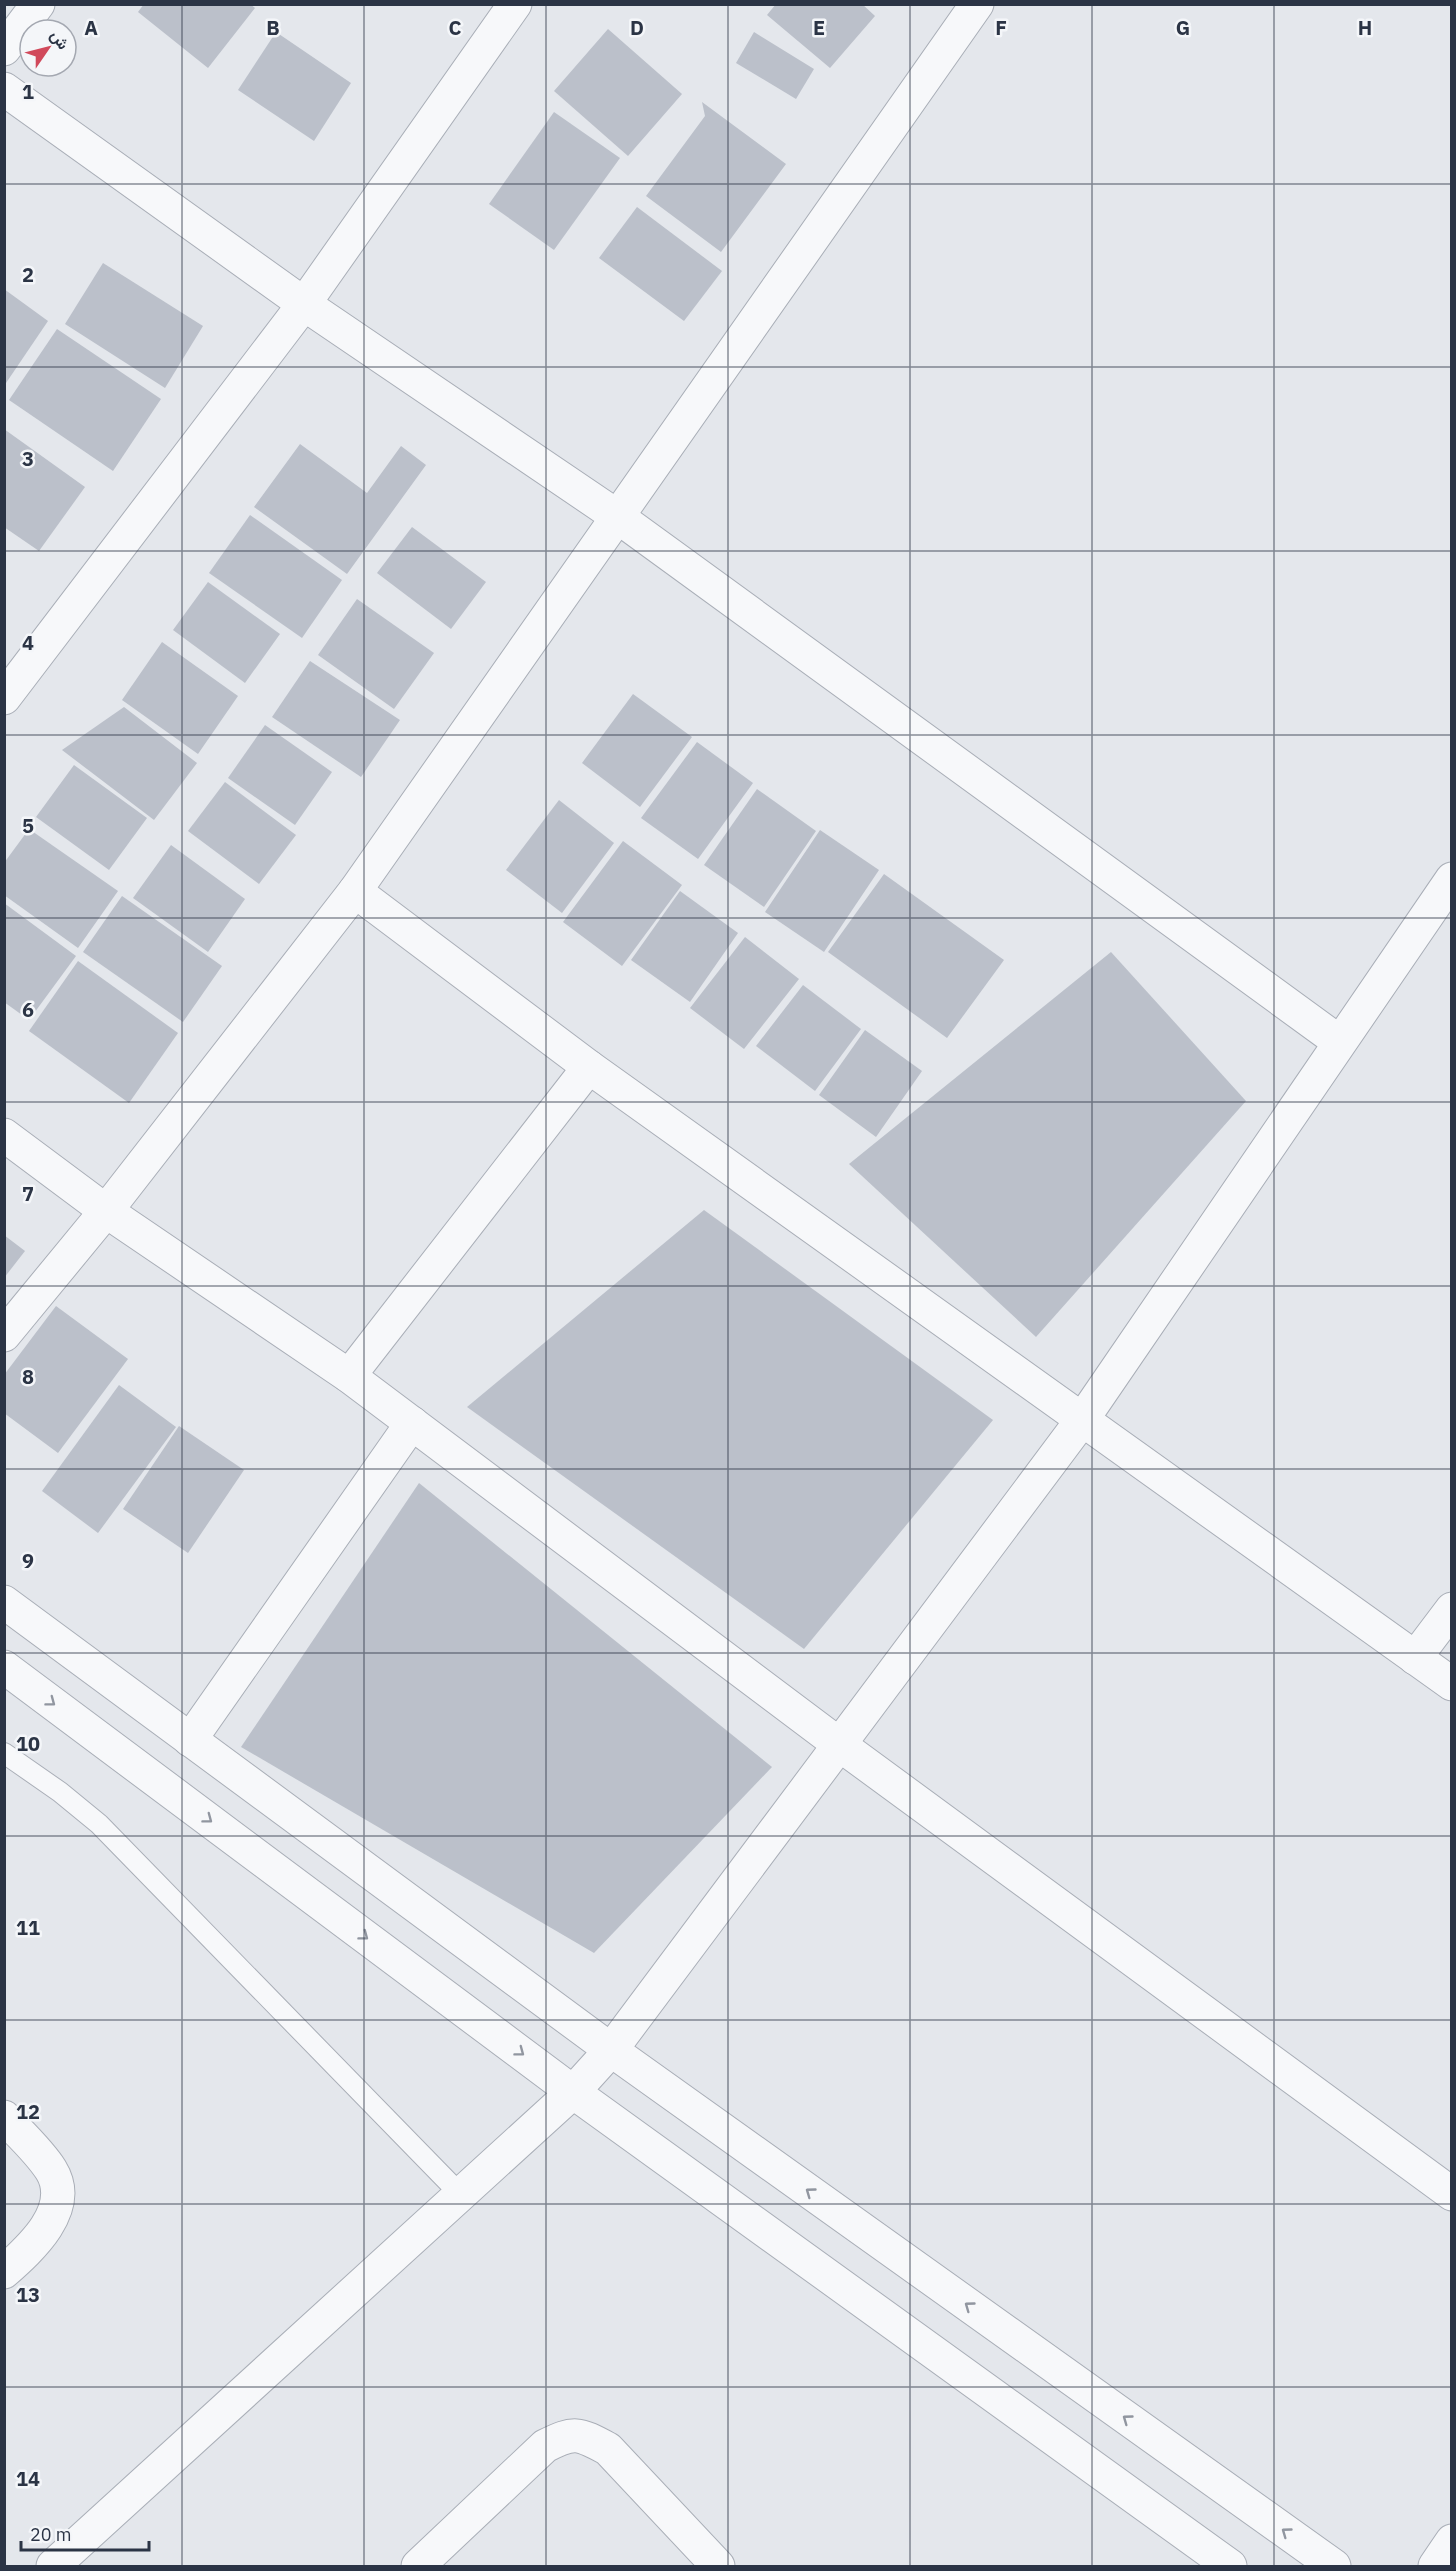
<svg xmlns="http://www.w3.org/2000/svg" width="1456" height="2571" viewBox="0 0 1456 2571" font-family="'IBM Plex Sans',Vazirmatn,sans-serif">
	<rect width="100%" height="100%" fill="#e4e7ec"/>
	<!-- building -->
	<g fill="#bbc0ca">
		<path d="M144,4H250L255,8L208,68L138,12Z"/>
		<path d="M776,4H862L875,16L830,68L767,15Z"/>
		<path d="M608,29L682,94L628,156L554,91Z"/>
		<path d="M276,32L351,83L314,141L238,90Z"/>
		<path d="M754,32L814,69L796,99L736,63Z"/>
		<path d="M702,102L786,164L721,252L646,196L705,116Z"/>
		<path d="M554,112L620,158L554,250L489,204Z"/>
		<path d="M637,207L722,271L684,321L599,258Z"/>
		<path d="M103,263L203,326L165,388L65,324Z"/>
		<path d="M4,289L48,321L4,386Z"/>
		<path d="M57,329L161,399L113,471L9,400Z"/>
		<path d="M4,429L85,487L39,551L4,527Z"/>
		<path d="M300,444L367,493L401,446L426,465L347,574L254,507Z"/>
		<path d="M250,515L342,580L302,638L209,573Z"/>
		<path d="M412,527L486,582L451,629L377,573Z"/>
		<path d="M208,582L280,634L245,683L173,630Z"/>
		<path d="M357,599L434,653L394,709L318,655Z"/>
		<path d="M162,642L238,696L198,754L122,700Z"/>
		<path d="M310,661L400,720L361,777L272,717Z"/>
		<path d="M633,694L692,737L640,807L582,763Z"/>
		<path d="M124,707L197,763L154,820L62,750Z"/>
		<path d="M265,725L332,772L295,825L228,778Z"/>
		<path d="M697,742L753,783L698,859L641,818Z"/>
		<path d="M74,765L147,818L109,870L36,817Z"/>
		<path d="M225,782L296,835L259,884L188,831Z"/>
		<path d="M757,789L816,831L764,907L704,865Z"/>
		<path d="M559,800L614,843L562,913L506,870Z"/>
		<path d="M29,829L118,891L78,948L4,895V863Z"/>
		<path d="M820,830L879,870L824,952L765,912Z"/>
		<path d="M623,841L682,885L622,966L563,922Z"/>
		<path d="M171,845L245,899L208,952L133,898Z"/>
		<path d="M884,874L1004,960L947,1038L828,952Z"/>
		<path d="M680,891L738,933L690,1002L631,960Z"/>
		<path d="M122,896L222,966L183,1022L83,952Z"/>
		<path d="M4,903L76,956L29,1020L4,1002Z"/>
		<path d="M745,937L799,979L744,1049L690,1008Z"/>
		<path d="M1111,952L1246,1101L1036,1337L849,1164Z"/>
		<path d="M78,961L178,1033L129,1103L29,1031Z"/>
		<path d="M803,985L861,1029L815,1091L756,1046Z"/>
		<path d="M865,1030L922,1071L876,1137L819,1095Z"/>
		<path d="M704,1210L993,1420L804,1649L467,1407Z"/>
		<path d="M4,1235L25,1251L4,1278Z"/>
		<path d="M56,1306L128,1359L58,1453L4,1413V1375Z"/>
		<path d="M119,1385L176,1427L98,1533L42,1491Z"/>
		<path d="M179,1426L244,1470L188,1553L123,1509Z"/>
		<path d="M419,1483L772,1767L594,1953L241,1747Z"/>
	</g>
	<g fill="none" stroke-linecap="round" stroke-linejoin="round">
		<!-- service casing -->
		<g stroke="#a9aeb7" stroke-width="22">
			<path id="service" d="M4,1753L60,1792L99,1824L461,2195"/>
		</g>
		<!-- minor casing -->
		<g stroke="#a9aeb7" stroke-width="35">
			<g id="minor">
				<path d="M4,49L38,4"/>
				<path d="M4,89L304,304L618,517L1338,1041"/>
				<path d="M4,698L304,304L515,4"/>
				<path d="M355,891L589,1067L1452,1684"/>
				<path d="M4,1135L106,1211L349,1376L840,1745L1452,2194"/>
				<path d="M4,1335L106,1211L355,891L977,4"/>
				<path d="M349,1376L589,1067"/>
				<path d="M1415,1658L1452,1609"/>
				<path d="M190,1740L412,1423"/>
				<path d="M4,2117C20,2134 39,2151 51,2170C75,2209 30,2249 4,2272"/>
				<path d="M53,2566L573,2092L611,2050L1082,1420L1452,879"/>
				<path d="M418,2566L545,2446C575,2431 578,2433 608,2449L718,2566"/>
				<path d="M1435,2566L1452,2541"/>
			</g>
		</g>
		<!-- tertiary casing -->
		<g stroke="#a9aeb7" stroke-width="35">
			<g id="tertiary">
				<path d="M4,1602L611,2050L1334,2566"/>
				<path d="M4,1667L573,2092L1230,2566"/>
			</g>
		</g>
		<!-- service -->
		<use href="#service" stroke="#f7f8fa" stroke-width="20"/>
		<!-- minor -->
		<use href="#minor" stroke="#f7f8fa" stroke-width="33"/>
		<!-- tertiary -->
		<use href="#tertiary" stroke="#f7f8fa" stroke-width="33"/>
	</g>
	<!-- one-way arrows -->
	<defs><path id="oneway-chevron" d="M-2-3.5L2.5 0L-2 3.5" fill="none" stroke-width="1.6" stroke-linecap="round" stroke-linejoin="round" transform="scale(1.5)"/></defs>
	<g stroke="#9196a0">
		<use href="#oneway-chevron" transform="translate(51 1702) rotate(37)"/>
		<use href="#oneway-chevron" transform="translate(208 1819) rotate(37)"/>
		<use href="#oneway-chevron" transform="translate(364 1936) rotate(37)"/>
		<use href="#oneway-chevron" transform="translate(520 2052) rotate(37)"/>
		<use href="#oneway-chevron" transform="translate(810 2192) rotate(-144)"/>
		<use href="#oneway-chevron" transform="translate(969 2306) rotate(-144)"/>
		<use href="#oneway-chevron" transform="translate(1127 2419) rotate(-144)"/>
		<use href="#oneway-chevron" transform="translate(1286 2532) rotate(-144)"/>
	</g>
	<!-- grid -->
	<path fill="none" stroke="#2b3445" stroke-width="1.5" stroke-opacity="0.55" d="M182,4V2566M364,4V2566M546,4V2566M728,4V2566M910,4V2566M1092,4V2566M1274,4V2566M4,184H1452M4,367H1452M4,551H1452M4,735H1452M4,918H1452M4,1102H1452M4,1286H1452M4,1469H1452M4,1653H1452M4,1836H1452M4,2020H1452M4,2204H1452M4,2387H1452"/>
	<g font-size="20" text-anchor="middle" font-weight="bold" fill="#2b3445" stroke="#f4f6f9" stroke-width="5" stroke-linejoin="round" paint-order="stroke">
		<text x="91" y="35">A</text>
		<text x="273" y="35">B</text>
		<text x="455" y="35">C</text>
		<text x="637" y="35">D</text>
		<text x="819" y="35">E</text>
		<text x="1001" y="35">F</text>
		<text x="1183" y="35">G</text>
		<text x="1365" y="35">H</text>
		<text x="28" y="99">1</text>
		<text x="28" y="282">2</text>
		<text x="28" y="466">3</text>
		<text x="28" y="650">4</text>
		<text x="28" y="833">5</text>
		<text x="28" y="1017">6</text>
		<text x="28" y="1201">7</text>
		<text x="28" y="1384">8</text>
		<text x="28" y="1568">9</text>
		<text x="28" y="1751">10</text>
		<text x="28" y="1935">11</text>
		<text x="28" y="2119">12</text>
		<text x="28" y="2302">13</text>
		<text x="28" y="2486">14</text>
	</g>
	<!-- border -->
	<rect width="1456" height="2571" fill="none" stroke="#2b3445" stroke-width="12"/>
	<!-- north arrow -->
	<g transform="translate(48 48) rotate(55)"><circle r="28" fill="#f4f6f9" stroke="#a4a8b1" stroke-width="1.5"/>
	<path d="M0-4.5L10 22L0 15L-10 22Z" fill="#d1495b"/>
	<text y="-9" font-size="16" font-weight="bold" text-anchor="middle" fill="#2b3445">ش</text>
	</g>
	<!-- scale -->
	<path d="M21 2541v9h128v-9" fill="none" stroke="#2b3445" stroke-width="3"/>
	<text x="30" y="2541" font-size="18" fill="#2b3445" stroke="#f4f6f9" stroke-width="4.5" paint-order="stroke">20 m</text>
</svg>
